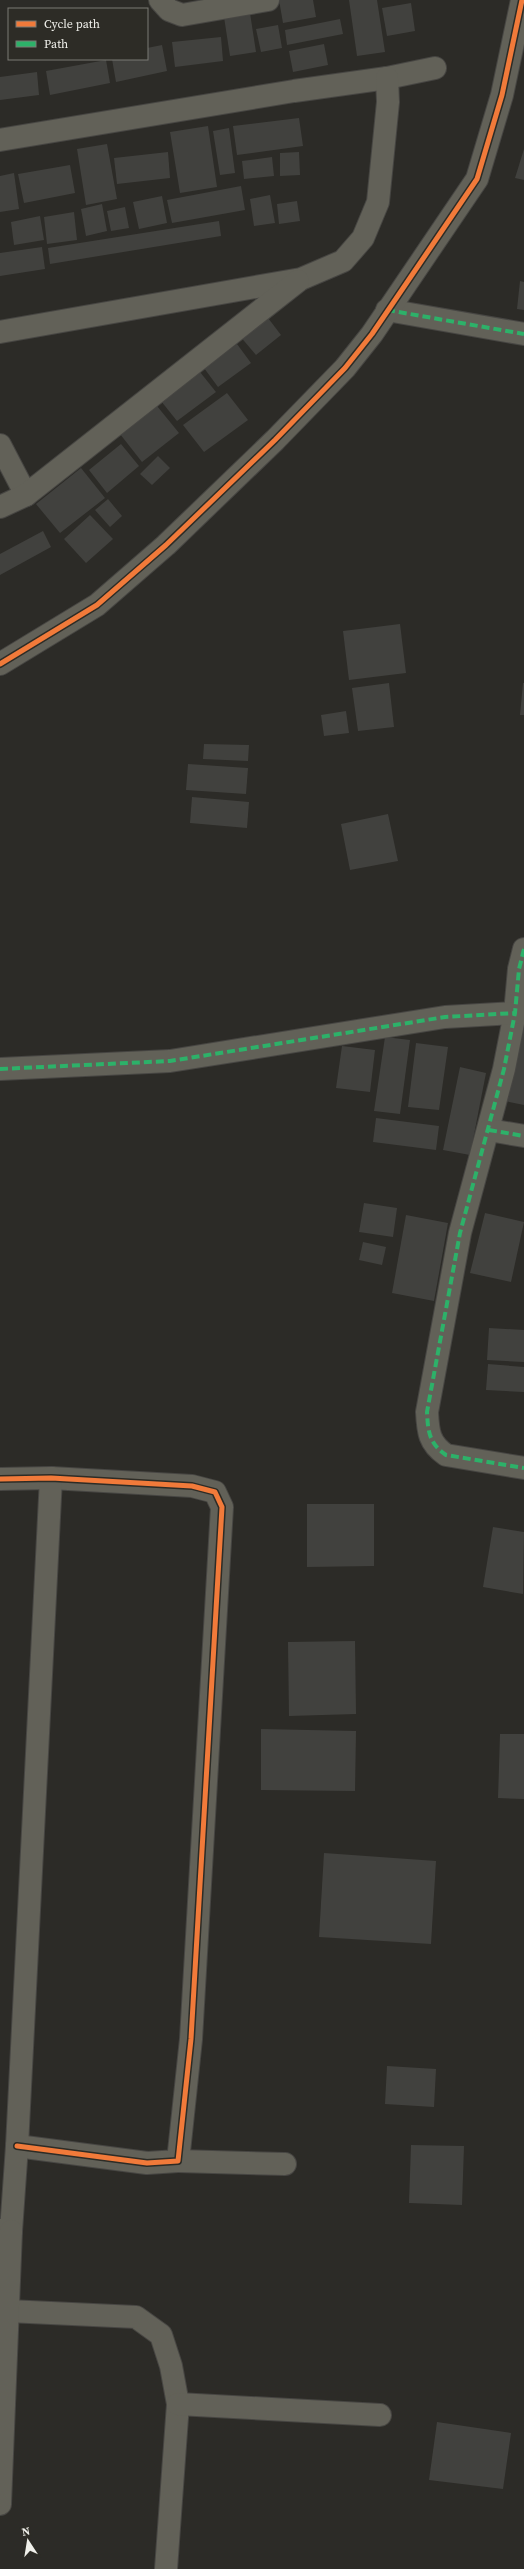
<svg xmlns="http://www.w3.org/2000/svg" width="524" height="2569" viewBox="0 0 524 2569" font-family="'Source Serif 4',serif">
	<rect width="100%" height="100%" fill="#2c2b27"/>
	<!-- building -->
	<g fill="#41413e">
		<path d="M279,0H313L316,17L283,23Z"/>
		<path d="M349,0H377L385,52L357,56Z"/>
		<path d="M411,3L415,31L387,36L382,8Z"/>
		<path d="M250,13L256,52L230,56L224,17Z"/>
		<path d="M340,19L343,34L287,45L285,30Z"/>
		<path d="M278,25L282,48L261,52L256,29Z"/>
		<path d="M221,37L223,61L175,67L172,42Z"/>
		<path d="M324,44L328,65L293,72L289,51Z"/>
		<path d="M162,45L167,71L116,82L112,59H147V48Z"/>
		<path d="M106,60L110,83L50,95L46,71Z"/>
		<path d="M37,72L39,95L0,100V77Z"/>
		<path d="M299,118L303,146L237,155L233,126Z"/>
		<path d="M208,126L217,187L180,193L170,132Z"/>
		<path d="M229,128L235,173L220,175L213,131Z"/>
		<path d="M107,144L117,199L86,205L77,149Z"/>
		<path d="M524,149V180L515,178Z"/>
		<path d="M168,152L170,178L117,184L114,158Z"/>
		<path d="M299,152L300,175L280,176V153Z"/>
		<path d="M272,157L274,176L244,179L242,161Z"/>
		<path d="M70,165L75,193L24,203L18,174Z"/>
		<path d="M14,173L19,209L0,212V176Z"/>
		<path d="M241,186L245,210L172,223L167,200Z"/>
		<path d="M270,195L275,223L254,226L250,199Z"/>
		<path d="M162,196L167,223L139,229L133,202Z"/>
		<path d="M297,201L300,221L279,224L277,204Z"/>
		<path d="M102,204L107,231L86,236L81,209Z"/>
		<path d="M125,207L129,228L111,231L107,211Z"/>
		<path d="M74,212L77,240L47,244L44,217Z"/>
		<path d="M40,216L44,240L14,245L11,222Z"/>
		<path d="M219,221L221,236L50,264L48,248Z"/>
		<path d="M42,247L45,269L0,276V253Z"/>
		<path d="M520,281L524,282V310L517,309Z"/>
		<path d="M265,314L281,335L256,355L239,335Z"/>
		<path d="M237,344L251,363L218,387L204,368Z"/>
		<path d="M200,372L216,392L177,421L161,401Z"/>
		<path d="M227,393L248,420L204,452L183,425Z"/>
		<path d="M157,406L179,433L142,462L120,434Z"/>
		<path d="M121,444L139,466L107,493L89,470Z"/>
		<path d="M158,456L170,468L152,485L140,474Z"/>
		<path d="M81,468L105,498L60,533L36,504Z"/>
		<path d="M108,499L122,516L110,527L95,510Z"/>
		<path d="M90,515L113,539L86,563L64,539Z"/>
		<path d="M43,531L51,547L0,575V554Z"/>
		<path d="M400,624L406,673L349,680L343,631Z"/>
		<path d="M389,683L394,727L358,731L352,688Z"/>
		<path d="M523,683H524V715H520Z"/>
		<path d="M346,711L349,733L324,736L321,715Z"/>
		<path d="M204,744L249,745L248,761L203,759Z"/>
		<path d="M188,764L248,768L246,794L186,790Z"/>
		<path d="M192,797L249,802L247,828L190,823Z"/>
		<path d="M388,814L398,861L350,870L341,824Z"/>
		<path d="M524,1022V1105L505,1101Z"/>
		<path d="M385,1037L410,1040L400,1114L374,1111Z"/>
		<path d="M416,1043L448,1047L439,1110L408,1107Z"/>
		<path d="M342,1046L375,1050L370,1092L336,1088Z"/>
		<path d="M460,1067L486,1073L470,1155L443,1150Z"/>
		<path d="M376,1118L439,1126L436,1150L373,1142Z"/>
		<path d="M364,1203L397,1208L393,1237L359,1232Z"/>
		<path d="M485,1213L524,1222L511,1282L470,1273Z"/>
		<path d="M406,1215L448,1223L434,1301L392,1293Z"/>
		<path d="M363,1242L386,1247L382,1265L359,1260Z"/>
		<path d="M489,1328L524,1330V1362L487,1360Z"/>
		<path d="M488,1364L524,1367V1392L486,1390Z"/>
		<path d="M307,1504H374V1566L307,1567Z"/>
		<path d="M493,1527L524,1532L523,1594L483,1587Z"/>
		<path d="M355,1641L356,1714L289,1716L288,1642Z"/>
		<path d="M261,1729L356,1731L355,1791L261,1790Z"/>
		<path d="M500,1734H524V1799L498,1798Z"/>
		<path d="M324,1853L436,1861L431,1944L319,1937Z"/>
		<path d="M387,2066L436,2069L434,2107L385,2104Z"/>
		<path d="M411,2145L464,2146L462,2205L409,2203Z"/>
		<path d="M437,2422L511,2433L503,2489L429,2480Z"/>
	</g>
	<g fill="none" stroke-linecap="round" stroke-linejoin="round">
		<!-- street casing -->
		<g stroke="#474643" stroke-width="24">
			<g id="street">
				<path d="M160,0L169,10L182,15L268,0"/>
				<path d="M0,140L294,91L387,78L435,68"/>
				<path d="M387,310L524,334"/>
				<path d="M0,332L301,279L343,261L363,238L378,202L388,102L387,78"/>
				<path d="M0,445L26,495"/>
				<path d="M0,507L26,495L298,281"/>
				<path d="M0,664L97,605L166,545L275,440L345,368L372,334L477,179L502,95L522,0"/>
				<path d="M524,949L519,969L515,1013L504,1069L460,1233L427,1412C428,1432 429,1443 446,1455L524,1468"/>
				<path d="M0,1069L170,1061L445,1017L515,1013"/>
				<path d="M489,1130L524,1136"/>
				<path d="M0,1479L51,1478L192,1486L215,1492L222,1507L191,2039L178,2161L147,2163L17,2146"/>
				<path d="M178,2161L285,2164"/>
				<path d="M0,2230L11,2231L17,2146L51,1478"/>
				<path d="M8,2311L136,2317L161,2335L171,2366L178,2404L166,2569"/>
				<path d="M178,2404L380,2415"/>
				<path d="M0,2504L11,2231"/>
			</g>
		</g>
		<!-- street -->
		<use href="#street" stroke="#626158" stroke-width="22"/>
		<!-- quiet -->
		<g stroke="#2db169" stroke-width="4" stroke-dasharray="8 4" stroke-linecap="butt">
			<path d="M387,310L524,334"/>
			<path d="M524,949L519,969L515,1013L504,1069L460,1233L427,1412C428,1432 429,1443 446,1455L524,1468"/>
			<path d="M0,1069L170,1061L445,1017L515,1013"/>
			<path d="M489,1130L524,1136"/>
		</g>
		<!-- cycleway casing -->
		<g stroke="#2d2c26" stroke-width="8">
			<g id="cycleway">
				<path d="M0,664L97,605L166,545L275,440L345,368L372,334L477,179L502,95L522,0"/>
				<path d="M0,1479L51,1478L192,1486L215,1492L222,1507L191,2039L178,2161L147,2163L17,2146"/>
			</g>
		</g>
		<!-- cycleway -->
		<use href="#cycleway" stroke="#f17a3a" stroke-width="5"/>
	</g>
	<!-- legend -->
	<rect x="8" y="8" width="140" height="52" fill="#2d2c26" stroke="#7b7a75"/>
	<rect x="16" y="21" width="20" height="6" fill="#f17a3a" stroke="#7b7a75"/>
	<text x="44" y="28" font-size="12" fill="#f0f0eb">Cycle path</text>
	<rect x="16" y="41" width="20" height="6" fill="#2db169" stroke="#7b7a75"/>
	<text x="44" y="48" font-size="12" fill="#f0f0eb">Path</text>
	<!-- north arrow -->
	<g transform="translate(28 2541) rotate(348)" stroke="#2d2c26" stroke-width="3" paint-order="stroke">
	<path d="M0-3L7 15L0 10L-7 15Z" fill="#f0f0eb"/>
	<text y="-6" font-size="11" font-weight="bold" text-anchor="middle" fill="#f0f0eb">N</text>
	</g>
</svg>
